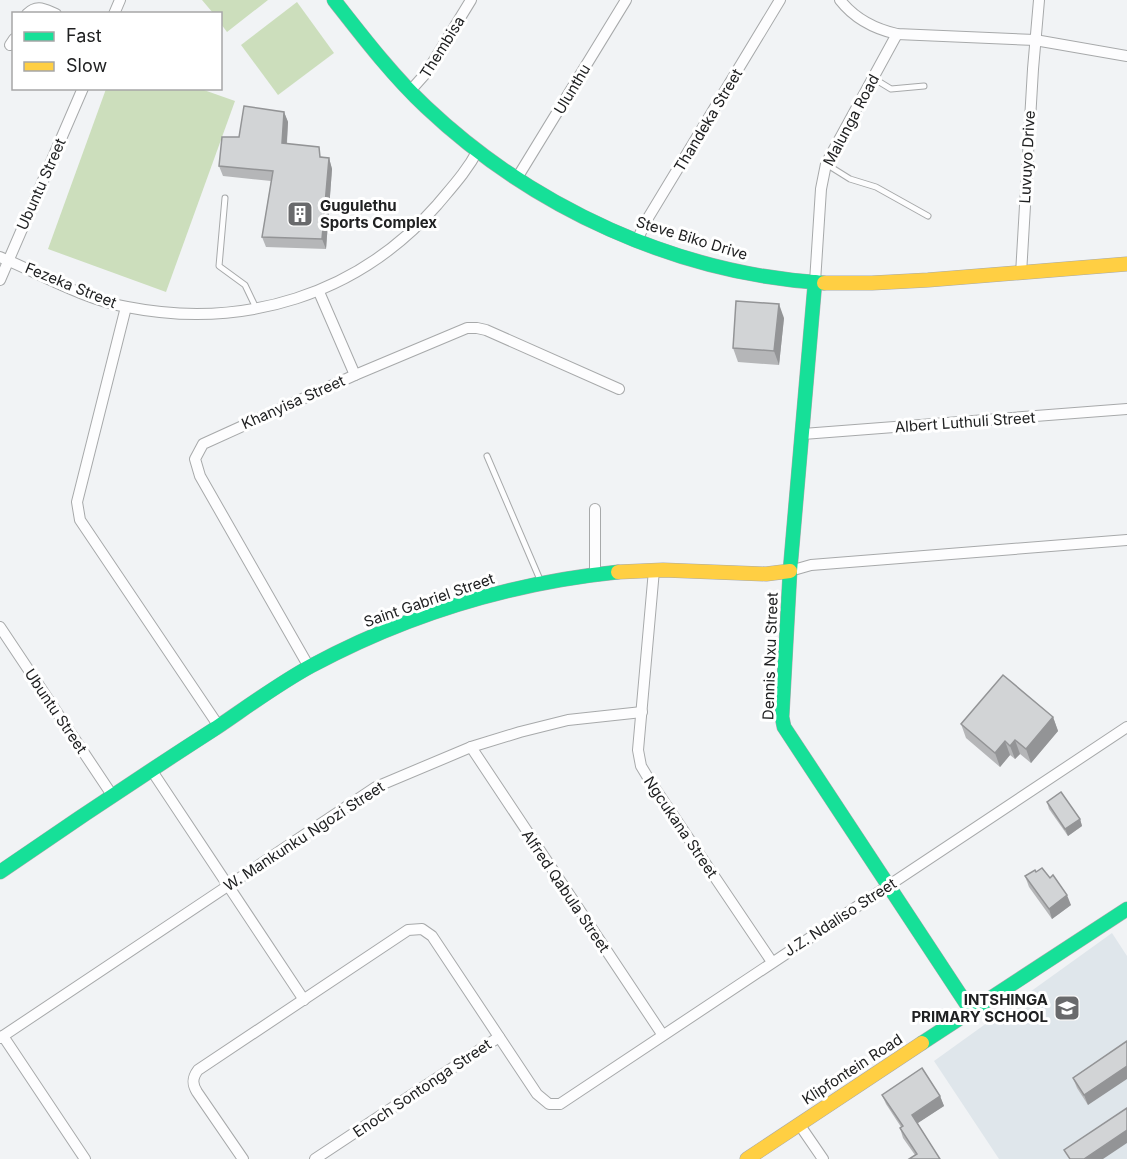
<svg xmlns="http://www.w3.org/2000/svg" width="1127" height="1159" viewBox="0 0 1127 1159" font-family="Inter,sans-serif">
	<rect width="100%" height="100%" fill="#f1f3f5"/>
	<!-- built -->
	<path fill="#dfe6eb" d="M1112,933L1127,956V1159H999L934,1061Z"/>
	<!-- green -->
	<g fill="#ccdebc">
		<path d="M202,0H268L227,32L221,24L220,14L213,13Z"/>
		<path d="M297,2L334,53L278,95L241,45Z"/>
		<path d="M106,89H201L235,101L166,292L48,249Z"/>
	</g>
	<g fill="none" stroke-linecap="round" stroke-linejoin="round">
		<!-- lane casing -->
		<g stroke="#a7a9aa" stroke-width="7">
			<g id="lane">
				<path d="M873,78L891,89L924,86"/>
				<path d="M826,164L850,179L876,187L928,216"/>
				<path d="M225,198L219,266L245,285L256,308"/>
				<path d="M487,456L541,582"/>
			</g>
		</g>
		<!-- street casing -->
		<g stroke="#a7a9aa" stroke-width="12">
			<g id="street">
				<path d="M840,0C854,18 875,29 897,34L1035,40L1127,56"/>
				<path d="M27,14C37,4 44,9 56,14"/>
				<path d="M114,14L120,0"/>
				<path d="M10,45L14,39"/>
				<path d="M410,91L427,72L471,0"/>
				<path d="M517,178L626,0"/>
				<path d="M637,240L648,218L780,0"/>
				<path d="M0,257C41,274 83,299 127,307C244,330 358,295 437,205C452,187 467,171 478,150"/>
				<path d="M1021,274L1033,69L1039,0"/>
				<path d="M0,280L83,88"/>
				<path d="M815,282L821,189L826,164L897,34"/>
				<path d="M319,292L355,375"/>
				<path d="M126,307L77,502L80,520L218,725"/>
				<path d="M803,434L1127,409"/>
				<path d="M595,509V575"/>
				<path d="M654,570L638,750L641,766L650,781L772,962"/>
				<path d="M790,571L811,565L1127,540"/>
				<path d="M0,627L112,795"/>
				<path d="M309,667L200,476L195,459L203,444L355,375L467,328H477L486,330L619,389"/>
				<path d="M471,747L662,1034"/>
				<path d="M152,771L304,1000"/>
				<path d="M3,1036L85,1159"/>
				<path d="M0,1038L376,787L471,747L520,732L568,720L642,712"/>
				<path d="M799,1124L823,1159"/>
				<path d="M243,1159L197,1092C192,1084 192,1078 198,1070L408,930L422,929L432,936L537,1094L549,1104H560L1127,727"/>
				<path d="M315,1159L499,1037"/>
			</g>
		</g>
		<!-- fast casing -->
		<g stroke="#a7a9aa" stroke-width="15">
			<g id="fast">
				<path d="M334,0C363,37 392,75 426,107C533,208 677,274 824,283"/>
				<path d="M815,282L790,571L782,717L784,727L971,1011"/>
				<path d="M0,872C71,823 143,775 216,728C247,707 278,684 311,666C406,615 511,583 618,572"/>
				<path d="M922,1043L1127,909"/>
			</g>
		</g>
		<!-- slow casing -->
		<g stroke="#a7a9aa" stroke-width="15">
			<g id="slow">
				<path d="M824,283H872L928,280L1127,264"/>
				<path d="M618,572L663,570L766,574L790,571"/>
				<path d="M747,1159L922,1043"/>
			</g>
		</g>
		<!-- lane -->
		<use href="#lane" stroke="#fdfdfe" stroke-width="5"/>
		<!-- street -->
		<use href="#street" stroke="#fdfdfe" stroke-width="10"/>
		<!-- fast -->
		<use href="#fast" stroke="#16e098" stroke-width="14"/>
		<!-- slow -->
		<use href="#slow" stroke="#ffcf43" stroke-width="14"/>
	</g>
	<!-- wall -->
	<g fill="#b5b6b8">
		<path d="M284,112L288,122L287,144L323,157L329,158L332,169L326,249L266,247L262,237L271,181L223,176L219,166L239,137Z"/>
		<path d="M784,318L779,365L738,362L733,348Z"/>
		<path d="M1053,717L1058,731L1031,763L1020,754L1015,759L1010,755L1000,767L966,738L961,724Z"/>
		<path d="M1047,802L1080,819L1082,826L1068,836L1049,809Z"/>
		<path d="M1025,876L1071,905L1052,919L1029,887Z"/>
		<path d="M1127,1041L1088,1105L1077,1088L1073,1078Z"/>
		<path d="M882,1095L940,1096L944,1106L917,1123L940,1159L915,1155L903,1138L900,1128L901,1127L886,1104Z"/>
	</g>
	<!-- shaded-wall -->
	<g fill="#939496">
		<path d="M284,112L288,122L286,154L282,143Z"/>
		<path d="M329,158L332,169L326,249L322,239Z"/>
		<path d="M779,304L784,318L779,365L774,351Z"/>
		<path d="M1053,717L1058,731L1031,763L1026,749Z"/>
		<path d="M1015,740L1020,754L1015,759L1010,746Z"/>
		<path d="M1005,741L1010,755L1000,767L995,753Z"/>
		<path d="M1080,819L1082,826L1068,836L1065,829Z"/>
		<path d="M1067,895L1071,905L1052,919L1049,909Z"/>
		<path d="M1127,1066V1079L1088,1105L1084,1095Z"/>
		<path d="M940,1096L944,1106L915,1125L912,1115Z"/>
		<path d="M1127,1130V1143L1103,1159H1084Z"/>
	</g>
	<!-- building -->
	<g fill="#d2d4d6" stroke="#939496" stroke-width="1.5">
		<path d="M244,106L284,112L282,143L319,147L320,157L329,158L322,239L262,237L273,171L219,166L222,137H239Z"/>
		<path d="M736,301L779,304L774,351L733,348Z"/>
		<path d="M1003,675L1053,717L1026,749L1015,740L1010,746L1005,741L995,753L961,724Z"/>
		<path d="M1061,792L1080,819L1065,829L1047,802Z"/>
		<path d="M1042,868L1050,878L1053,875L1067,895L1049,909L1025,876L1035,870L1036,872Z"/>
		<path d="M1127,1041V1066L1084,1095L1073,1078Z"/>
		<path d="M922,1068L940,1096L912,1115L940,1159H909L917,1154L900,1128L903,1126L882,1095Z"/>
		<path d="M1127,1108V1130L1084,1159H1070L1064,1150Z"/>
	</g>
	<!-- icons -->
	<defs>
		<g id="building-square" transform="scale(1.35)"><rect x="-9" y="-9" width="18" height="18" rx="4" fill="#696a6c" stroke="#fff"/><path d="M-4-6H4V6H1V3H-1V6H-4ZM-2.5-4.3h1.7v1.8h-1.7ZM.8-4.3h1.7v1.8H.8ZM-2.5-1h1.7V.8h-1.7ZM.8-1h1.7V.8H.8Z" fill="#fff"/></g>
		<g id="school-square" transform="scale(1.35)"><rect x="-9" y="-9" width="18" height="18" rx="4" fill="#696a6c" stroke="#fff"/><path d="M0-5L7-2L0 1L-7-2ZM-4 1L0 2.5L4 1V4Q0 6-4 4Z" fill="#fff"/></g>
	</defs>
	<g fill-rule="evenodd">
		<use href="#building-square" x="300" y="214"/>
		<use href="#school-square" x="1067" y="1008"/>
	</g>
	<g text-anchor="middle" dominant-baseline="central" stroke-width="6" stroke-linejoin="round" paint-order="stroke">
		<!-- street labels -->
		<g font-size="15" fill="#202122" stroke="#fff">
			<text transform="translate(442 47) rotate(-58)">Thembisa</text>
			<text transform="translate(572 89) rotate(-59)">Ulunthu</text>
			<text transform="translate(708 120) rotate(-59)">Thandeka Street</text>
			<text transform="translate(851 120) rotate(-62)">Malunga Road</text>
			<text transform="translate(1027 157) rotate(-87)">Luvuyo Drive</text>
			<text transform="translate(41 184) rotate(-66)">Ubuntu Street</text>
			<text transform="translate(692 238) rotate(17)">Steve Biko Drive</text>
			<text transform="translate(71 285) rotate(22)">Fezeka Street</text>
			<text transform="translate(293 402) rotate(-24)">Khanyisa Street</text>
			<text transform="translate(965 422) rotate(-4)">Albert Luthuli Street</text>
			<text transform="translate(429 600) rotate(-19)">Saint Gabriel Street</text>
			<text transform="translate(770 656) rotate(-88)">Dennis Nxu Street</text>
			<text transform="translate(56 711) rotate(56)">Ubuntu Street</text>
			<text transform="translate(681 827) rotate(56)">Ngcukana Street</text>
			<text transform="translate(304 836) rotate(-33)">W. Mankunku Ngozi Street</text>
			<text transform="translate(566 891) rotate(56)">Alfred Qabula Street</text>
			<text transform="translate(840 917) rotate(-33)">J.Z. Ndaliso Street</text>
			<text transform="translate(852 1069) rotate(-33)">Klipfontein Road</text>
			<text transform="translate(422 1088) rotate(-34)">Enoch Sontonga Street</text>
		</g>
		<!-- poi labels -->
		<g font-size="15" font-weight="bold" fill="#202122" stroke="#fff" text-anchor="start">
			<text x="320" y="205">Gugulethu<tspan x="320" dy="17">Sports Complex</tspan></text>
			<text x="1048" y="999" text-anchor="end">INTSHINGA<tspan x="1048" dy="17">PRIMARY SCHOOL</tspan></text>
		</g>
	</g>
	<!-- legend -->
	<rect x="12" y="12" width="210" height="78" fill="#ffffff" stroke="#a6a6a7" stroke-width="1.5"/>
	<rect x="24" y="32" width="30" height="9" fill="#16e098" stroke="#a6a6a7" stroke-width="1.5"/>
	<text x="66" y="42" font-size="18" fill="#202122">Fast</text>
	<rect x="24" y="62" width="30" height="9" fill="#ffcf43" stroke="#a6a6a7" stroke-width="1.5"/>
	<text x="66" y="72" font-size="18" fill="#202122">Slow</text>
</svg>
